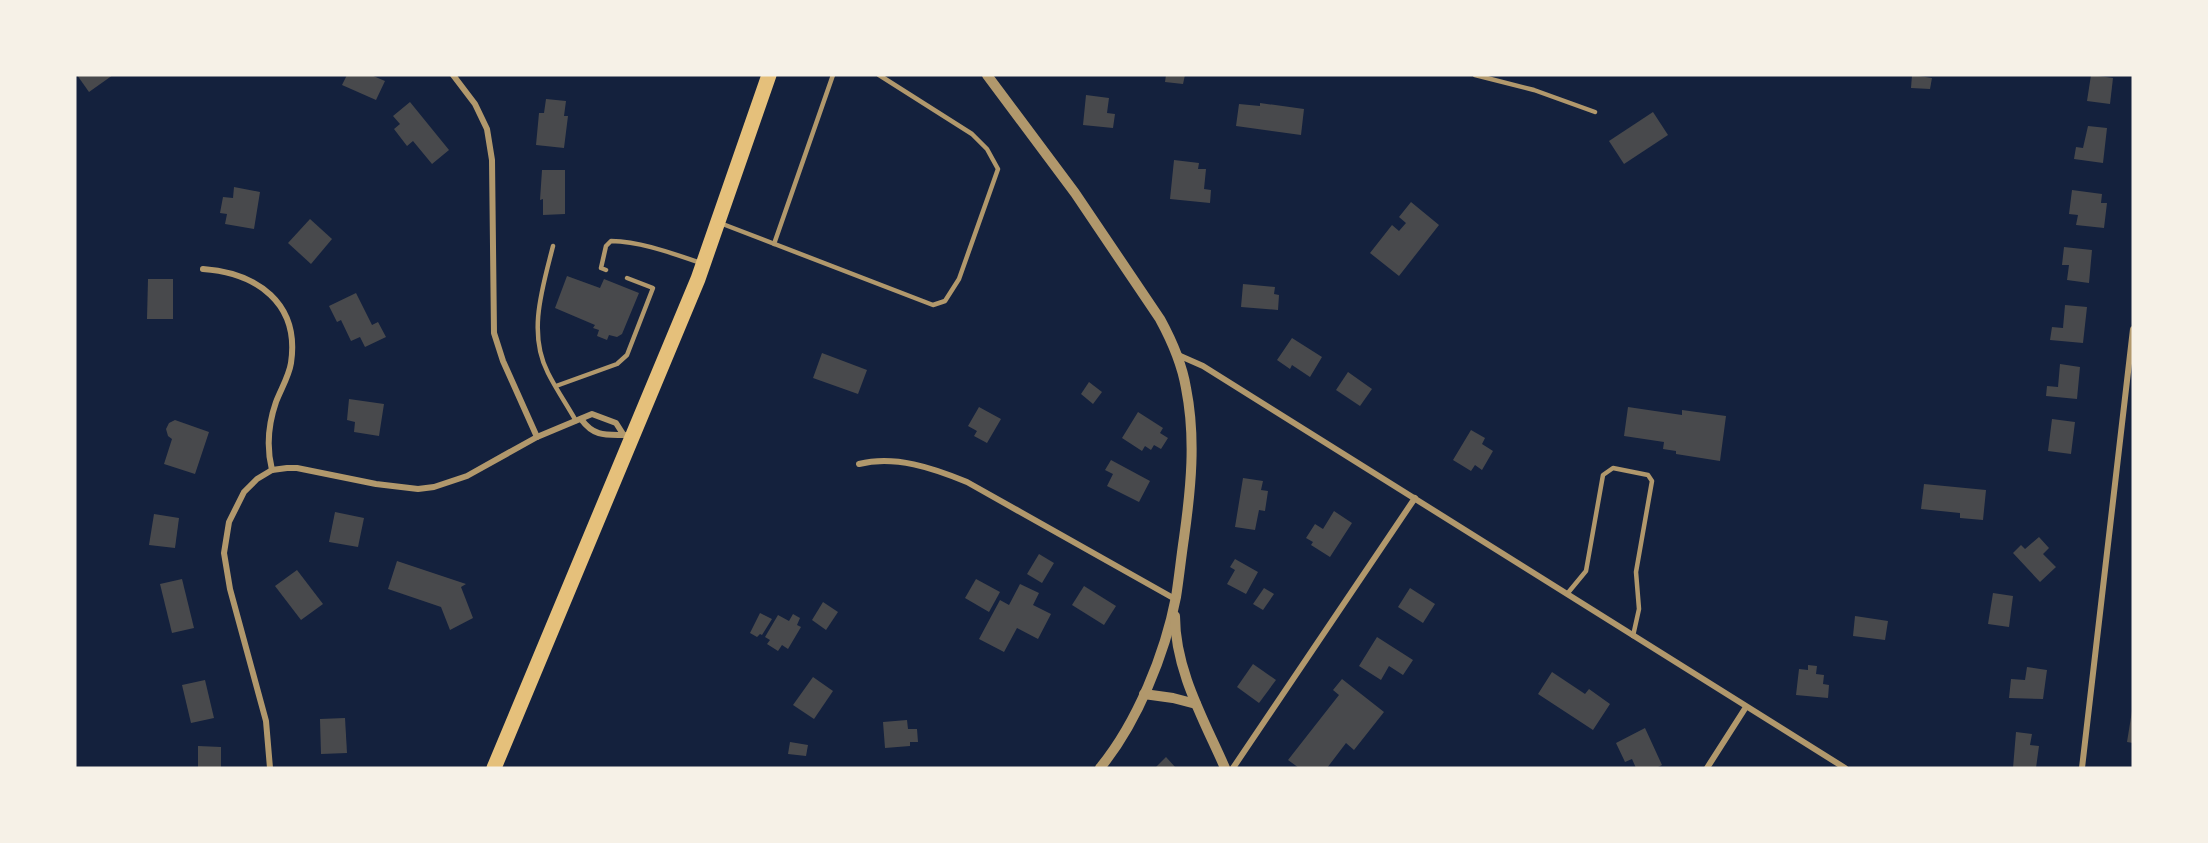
<svg xmlns="http://www.w3.org/2000/svg" width="2208" height="843" viewBox="0 0 2208 843" font-family="Rubik,sans-serif">
	<rect width="100%" height="100%" fill="#14213d"/>
	<!-- building -->
	<g fill="#48494c">
		<path d="M77,75H113L89,92Z"/>
		<path d="M347,75H371L385,81L376,100L342,85Z"/>
		<path d="M1166,75H1185L1183,84L1165,82Z"/>
		<path d="M1912,75L1932,78L1930,89L1911,88Z"/>
		<path d="M2091,75L2113,78L2110,104L2087,101Z"/>
		<path d="M1086,95L1109,98L1107,113L1115,114L1113,128L1083,125Z"/>
		<path d="M546,99L566,101L564,116H568L564,148L536,145L539,113H544Z"/>
		<path d="M410,102L449,150L432,164L413,141L407,146L394,129L400,124L393,116Z"/>
		<path d="M1260,103L1304,109L1301,135L1236,126L1239,104L1260,106Z"/>
		<path d="M1653,112L1668,135L1624,164L1609,141Z"/>
		<path d="M2088,126L2107,128L2103,163L2074,159L2076,147L2083,148Z"/>
		<path d="M1174,160L1199,163L1198,169H1206L1204,189L1211,190L1210,203L1170,199Z"/>
		<path d="M542,170H565V214L543,215V199L540,200Z"/>
		<path d="M234,187L260,192L254,229L225,224L227,214L220,213L223,197L233,198Z"/>
		<path d="M2072,190L2102,194L2101,203H2107L2104,228L2076,225L2078,215L2069,214Z"/>
		<path d="M1411,202L1439,225L1399,276L1370,253L1392,225L1399,231L1406,223L1399,217Z"/>
		<path d="M310,219L332,239L311,264L288,243Z"/>
		<path d="M2064,247L2092,250L2089,283L2067,280L2069,265H2062Z"/>
		<path d="M567,276L600,288L604,279L639,293L622,334L617,337L609,335L607,340L597,336L599,330L593,328L595,325L555,308Z"/>
		<path d="M148,279H173V319H147Z"/>
		<path d="M1243,284L1275,287L1274,294L1279,295L1278,310L1241,307Z"/>
		<path d="M356,293L372,325L378,322L386,337L365,347L360,337L351,341L341,320L337,322L329,306Z"/>
		<path d="M2065,305L2087,307L2083,343L2050,340L2052,327L2063,328Z"/>
		<path d="M1292,338L1322,357L1310,377L1292,365L1290,369L1277,360Z"/>
		<path d="M822,353L867,370L858,394L813,378Z"/>
		<path d="M2060,364L2080,367L2077,399L2046,396L2047,386L2058,387Z"/>
		<path d="M1348,372L1372,389L1360,406L1336,390Z"/>
		<path d="M1089,382L1102,392L1093,404L1081,394Z"/>
		<path d="M349,399L384,404L379,436L354,432L355,422L347,420Z"/>
		<path d="M979,407L1001,419L987,443L974,436L977,431L968,426Z"/>
		<path d="M1628,407L1682,415V410L1726,416L1720,461L1676,454V451L1663,449L1664,442L1624,436Z"/>
		<path d="M1138,412L1163,428L1160,433L1168,438L1161,449L1154,445L1151,450L1145,446L1142,451L1122,438Z"/>
		<path d="M2052,419L2075,422L2071,454L2048,451Z"/>
		<path d="M175,420L209,432L195,474L164,464L172,439L168,436L166,429L169,423Z"/>
		<path d="M1471,430L1485,438L1482,444L1493,451L1482,470L1475,465L1471,471L1453,460Z"/>
		<path d="M1111,460L1150,481L1139,502L1107,486L1113,474L1105,470Z"/>
		<path d="M1243,478L1263,481L1261,490L1268,491L1265,511L1259,510L1255,530L1235,527Z"/>
		<path d="M1924,484L1986,490L1983,520L1960,518V513L1921,509Z"/>
		<path d="M1334,511L1352,523L1330,557L1311,545L1313,542L1306,538L1315,524L1323,529Z"/>
		<path d="M335,512L364,518L358,547L329,542Z"/>
		<path d="M154,514L179,518L175,548L149,545Z"/>
		<path d="M2039,537L2049,548L2043,554L2056,567L2040,582L2013,553L2021,545L2025,549Z"/>
		<path d="M1039,554L1054,563L1042,583L1027,574Z"/>
		<path d="M1235,559L1258,572L1246,594L1227,584L1235,570L1230,567Z"/>
		<path d="M397,561L466,584L461,587L473,618L450,630L441,607L388,589Z"/>
		<path d="M297,570L323,604L301,620L275,586Z"/>
		<path d="M182,579L194,628L172,633L160,584Z"/>
		<path d="M976,579L1000,592L989,612L965,598Z"/>
		<path d="M1020,584L1039,593L1033,605L1051,614L1038,639L1017,628L1004,652L979,639L1000,600L1009,605Z"/>
		<path d="M1084,586L1116,606L1104,625L1072,605Z"/>
		<path d="M1264,588L1274,594L1263,610L1253,604Z"/>
		<path d="M1410,588L1435,604L1423,623L1398,607Z"/>
		<path d="M1993,593L2013,596L2009,627L1988,624Z"/>
		<path d="M823,602L838,612L826,630L812,620Z"/>
		<path d="M760,613L772,619L762,635L760,634L757,637L750,633Z"/>
		<path d="M793,614L800,618L797,625L801,627L788,649L782,645L778,651L767,644L770,640L765,637L778,615L789,621Z"/>
		<path d="M1855,616L1888,621L1885,640L1853,636Z"/>
		<path d="M1377,637L1413,660L1403,675L1389,666L1381,680L1359,666Z"/>
		<path d="M1253,664L1276,680L1259,703L1237,687Z"/>
		<path d="M1808,665L1817,666L1816,674L1824,675L1823,684L1829,685L1828,698L1796,695L1799,669L1808,670Z"/>
		<path d="M2027,667L2047,670L2043,699L2009,698L2011,679L2025,680Z"/>
		<path d="M1552,672L1585,694L1589,689L1610,704L1593,730L1538,694Z"/>
		<path d="M813,677L833,691L814,719L793,705Z"/>
		<path d="M1342,679L1384,712L1354,750L1346,743L1327,768H1299L1288,760L1339,695L1333,690Z"/>
		<path d="M205,680L214,718L191,723L182,685Z"/>
		<path d="M2132,711H2133V743L2127,742Z"/>
		<path d="M345,718L347,753L321,754L320,719Z"/>
		<path d="M907,720L908,729H917L918,742H910V746L885,748L883,722Z"/>
		<path d="M1645,728L1662,765L1656,768H1636L1632,759L1625,762L1616,743Z"/>
		<path d="M2016,732L2032,734L2030,745L2039,746L2036,768H2013Z"/>
		<path d="M790,742L808,745L806,756L788,754Z"/>
		<path d="M198,746L221,747V768H198Z"/>
		<path d="M1166,757L1176,768H1155Z"/>
	</g>
	<g fill="none" stroke-linecap="round" stroke-linejoin="round">
		<!-- service -->
		<g stroke="#b1986c" stroke-width="4.5">
			<path d="M1475,75L1534,90L1595,112"/>
			<path d="M720,223L933,305L945,301L959,279L998,169L987,149L972,134L879,75"/>
			<path d="M774,244L833,75"/>
			<path d="M553,246C543,286 527,333 548,373C556,389 567,405 576,421"/>
			<path d="M606,270L601,268L606,246L611,241C643,242 671,253 701,263"/>
			<path d="M556,386L617,364L627,355L653,288L627,278"/>
			<path d="M1567,594L1586,571L1603,475L1613,468L1648,475L1652,481L1636,572L1639,609L1633,636"/>
		</g>
		<!-- minor -->
		<g stroke="#b1986c" stroke-width="6">
			<path d="M453,75L475,104L487,129L492,160L494,333L503,361L537,437"/>
			<path d="M203,269C257,273 300,303 291,363C289,376 281,389 276,402C268,425 266,446 272,470"/>
			<path d="M1178,355L1203,366L1845,768"/>
			<path d="M581,419C594,437 606,435 625,435"/>
			<path d="M859,464C895,455 933,468 967,482L1175,599"/>
			<path d="M270,768L266,721L230,589L224,553L229,522L244,492L257,479L272,470L287,468H297L376,484L418,489L434,487L467,476L537,437L592,414L616,423L623,434"/>
			<path d="M1233,768L1415,498"/>
			<path d="M1707,768L1746,707"/>
			<path d="M2082,768L2133,329"/>
		</g>
		<!-- tertiary -->
		<g stroke="#b1986c" stroke-width="10">
			<path d="M987,75L1075,193L1160,319C1172,341 1182,364 1186,388C1196,438 1191,488 1184,538C1181,558 1179,578 1176,597C1165,654 1137,723 1100,768"/>
			<path d="M1175,616C1175,670 1204,720 1225,768"/>
			<path d="M1144,694L1173,698L1196,704"/>
		</g>
		<!-- primary -->
		<path stroke="#e5c07b" stroke-width="15" d="M494,768L698,279L769,75"/>
	</g>
	<!-- border -->
	<rect width="2208" height="843" fill="none" stroke="#f6f1e7" stroke-width="153"/>
</svg>
